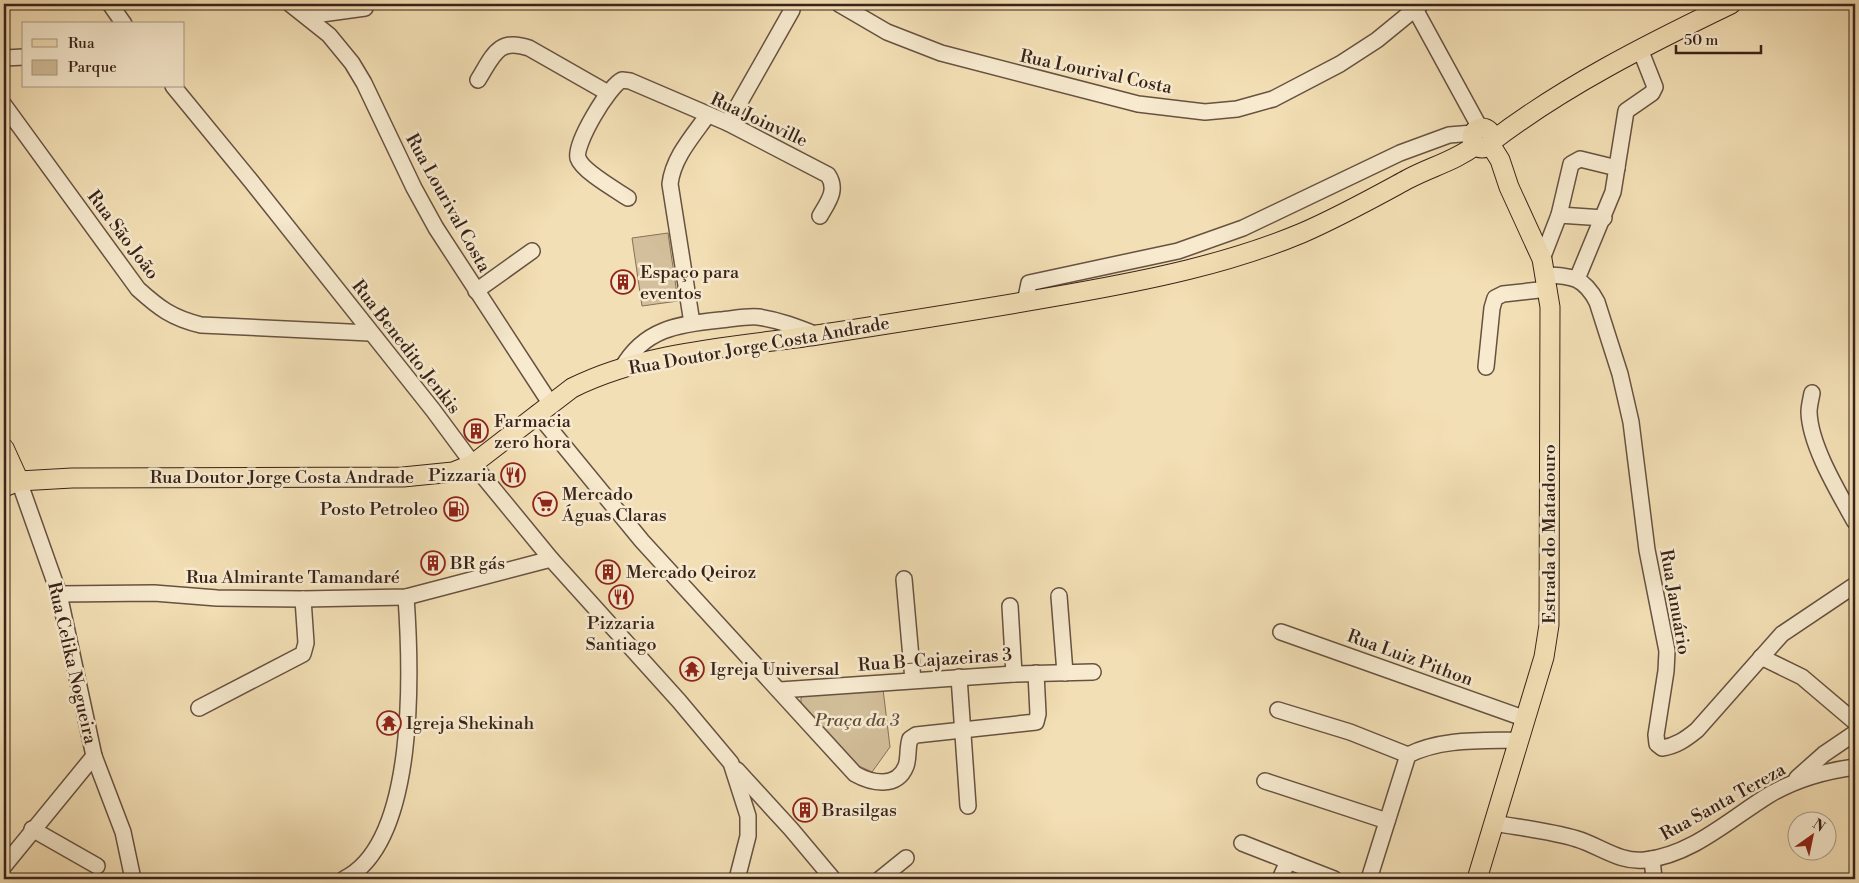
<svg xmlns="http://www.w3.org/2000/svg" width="1859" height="883" viewBox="0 0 1859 883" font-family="'Libre Bodoni',serif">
	<rect width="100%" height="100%" fill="#f3dfb5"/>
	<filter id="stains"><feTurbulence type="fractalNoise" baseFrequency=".004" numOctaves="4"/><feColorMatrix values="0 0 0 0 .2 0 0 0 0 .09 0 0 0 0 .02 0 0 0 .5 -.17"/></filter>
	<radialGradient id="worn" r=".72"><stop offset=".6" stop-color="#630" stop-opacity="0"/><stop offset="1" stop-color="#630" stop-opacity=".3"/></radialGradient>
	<!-- park -->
	<g fill="#d3bf9b" stroke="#86715a">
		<path d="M668,233L678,301L642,306L632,238Z"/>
		<path d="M883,689L890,747L872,772L859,766L801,704V694Z"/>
	</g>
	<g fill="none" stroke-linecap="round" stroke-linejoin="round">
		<!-- minor casing -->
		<g stroke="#675241" stroke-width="18">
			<g id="minor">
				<path d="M110,4L124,24"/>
				<path d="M290,4L329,35L352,63L364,83L414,188L436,228L550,403"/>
				<path d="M839,4L887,32L941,53L1138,104L1205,112L1237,109L1273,99L1340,64L1377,40L1421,4"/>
				<path d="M1415,9L1480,128"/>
				<path d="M307,16L365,8"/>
				<path d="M4,58L24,57"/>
				<path d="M478,80C493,56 498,37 529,48L608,93"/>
				<path d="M173,86L251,181L433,410L473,464L551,559L679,701L731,763L748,816V836L737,879"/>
				<path d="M4,105L138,289C159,308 172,318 201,325L370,333"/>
				<path d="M728,123L792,10"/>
				<path d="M628,198C616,190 582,171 578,158C574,144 609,86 622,80L630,81L728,123L828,175C838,190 828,202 820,216"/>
				<path d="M1559,215L1571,164L1580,159L1617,168"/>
				<path d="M1542,259L1559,215L1604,218"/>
				<path d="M1546,275C1572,276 1584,277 1597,302L1620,374L1631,422L1647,550L1667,651L1666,671L1656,735L1657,744L1662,748C1676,746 1686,739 1697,730L1782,634L1855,585"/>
				<path d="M1577,279L1613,192L1626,111L1652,93L1655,87L1640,49"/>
				<path d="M476,291L532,251"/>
				<path d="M1025,302L1029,283L1178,251L1243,228L1400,153L1449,135L1473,133"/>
				<path d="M692,323L670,184C673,158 692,137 707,116"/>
				<path d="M1486,367L1492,308L1495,298L1503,294L1548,289"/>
				<path d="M622,368C644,329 678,324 720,320C732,319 746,316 758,317C779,320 797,327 817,335"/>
				<path d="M1812,393C1811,399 1809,406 1809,412C1810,446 1839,493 1855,522"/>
				<path d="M537,413L642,541L855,774C871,783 897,789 906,766C909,758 907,748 910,739L916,735L1036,722L1038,714L1036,673"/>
				<path d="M19,481L59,594L94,756L123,832L133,879"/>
				<path d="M904,579L913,680"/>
				<path d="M59,594L154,593L217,598L303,599L406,597L551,559"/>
				<path d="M1059,596L1065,673"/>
				<path d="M1010,606L1014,674"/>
				<path d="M1281,632L1526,719"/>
				<path d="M1761,657L1802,677L1855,722"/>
				<path d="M959,677L968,806"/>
				<path d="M780,690L1014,674L1093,672"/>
				<path d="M199,708L303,654L306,643L303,599"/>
				<path d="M1278,710L1350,732L1408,755"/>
				<path d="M737,770L791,829L833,879"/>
				<path d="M1797,778L1824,754L1855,733"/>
				<path d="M1265,781L1387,821"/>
				<path d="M1494,823C1522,828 1550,831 1577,839C1600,846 1620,863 1645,860C1692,855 1730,819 1769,795C1796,779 1825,771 1855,767"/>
				<path d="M32,829L97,866"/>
				<path d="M1242,843L1334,879"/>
				<path d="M1652,859L1654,879"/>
				<path d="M4,866L94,756"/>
				<path d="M344,879C418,842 411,668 406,597"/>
				<path d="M880,879L906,858"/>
				<path d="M1280,879L1288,861"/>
				<path d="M1369,879L1408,755C1442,738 1482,741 1519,740"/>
			</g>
		</g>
		<!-- major casing -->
		<g stroke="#38231a" stroke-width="21">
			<g id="major">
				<circle cx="1482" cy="138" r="10"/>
				<path d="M1491,142C1564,86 1648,44 1731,4"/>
				<path d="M4,448L19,481"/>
				<path d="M4,487L19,481L72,478L403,477L453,472L473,464L572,388C646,351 736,347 817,335C901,322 985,309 1069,294C1148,280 1228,264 1302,233C1339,217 1373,198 1408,179C1430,167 1455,161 1476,145"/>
				<path d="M1477,879L1544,657L1549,625L1550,307L1542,259L1509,187L1500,160L1490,144"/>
			</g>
		</g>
		<!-- minor -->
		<use href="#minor" stroke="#f7eacf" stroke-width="15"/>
		<!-- major -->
		<use href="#major" stroke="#f3dfb5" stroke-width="19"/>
	</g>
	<!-- icons -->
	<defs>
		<g id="building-ring" transform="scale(1.25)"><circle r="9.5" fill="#f7eacf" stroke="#8f2418" stroke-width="1.5"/><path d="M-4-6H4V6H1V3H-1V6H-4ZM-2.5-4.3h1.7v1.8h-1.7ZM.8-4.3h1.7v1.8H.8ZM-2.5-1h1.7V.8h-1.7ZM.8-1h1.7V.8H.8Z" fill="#8f2418"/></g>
		<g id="restaurant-ring" transform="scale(1.25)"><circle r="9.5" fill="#f7eacf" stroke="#8f2418" stroke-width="1.5"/><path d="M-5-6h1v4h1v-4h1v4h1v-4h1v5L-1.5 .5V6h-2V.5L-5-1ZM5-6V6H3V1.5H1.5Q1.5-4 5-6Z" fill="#8f2418"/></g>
		<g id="supermarket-ring" transform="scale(1.25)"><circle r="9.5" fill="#f7eacf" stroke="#8f2418" stroke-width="1.5"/><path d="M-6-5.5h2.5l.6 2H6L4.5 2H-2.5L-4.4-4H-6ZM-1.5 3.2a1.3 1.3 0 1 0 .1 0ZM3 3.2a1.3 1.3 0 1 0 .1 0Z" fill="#8f2418"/></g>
		<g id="fuel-ring" transform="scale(1.25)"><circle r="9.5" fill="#f7eacf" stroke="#8f2418" stroke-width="1.5"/><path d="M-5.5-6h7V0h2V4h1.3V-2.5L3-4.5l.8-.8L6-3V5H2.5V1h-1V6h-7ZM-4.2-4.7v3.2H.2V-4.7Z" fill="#8f2418"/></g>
		<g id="temple-ring" transform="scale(1.25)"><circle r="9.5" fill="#f7eacf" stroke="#8f2418" stroke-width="1.5"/><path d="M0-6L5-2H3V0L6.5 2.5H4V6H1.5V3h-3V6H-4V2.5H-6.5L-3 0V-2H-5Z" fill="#8f2418"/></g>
	</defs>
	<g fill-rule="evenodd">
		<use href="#building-ring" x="623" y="282"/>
		<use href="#building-ring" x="476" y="431"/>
		<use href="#restaurant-ring" x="513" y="475"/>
		<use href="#supermarket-ring" x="545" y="504"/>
		<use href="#fuel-ring" x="456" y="509"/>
		<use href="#building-ring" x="433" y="563"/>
		<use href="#building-ring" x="608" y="572"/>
		<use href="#restaurant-ring" x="621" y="597"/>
		<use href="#temple-ring" x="692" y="669"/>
		<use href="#temple-ring" x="389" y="723"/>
		<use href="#building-ring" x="805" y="810"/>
	</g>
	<g text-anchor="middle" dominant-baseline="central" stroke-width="5" stroke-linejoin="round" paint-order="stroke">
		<!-- street labels -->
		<g font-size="18" fill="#38231a" stroke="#f7eacf">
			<text transform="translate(1096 72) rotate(12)">Rua Lourival Costa</text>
			<text transform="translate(759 120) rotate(25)">Rua Joinville</text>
			<text transform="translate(448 203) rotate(61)">Rua Lourival Costa</text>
			<text transform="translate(123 235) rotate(53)">Rua São João</text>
			<text transform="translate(759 346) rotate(-10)">Rua Doutor Jorge Costa Andrade</text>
			<text transform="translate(406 347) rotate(52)">Rua Benedito Jenkis</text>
			<text x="282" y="477">Rua Doutor Jorge Costa Andrade</text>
			<text transform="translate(1549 534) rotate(-90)">Estrada do Matadouro</text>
			<text x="293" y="577">Rua Almirante Tamandaré</text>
			<text transform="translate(1675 602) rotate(80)">Rua Januário</text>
			<text transform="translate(1410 658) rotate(20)">Rua Luiz Pithon</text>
			<text transform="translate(935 660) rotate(-4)">Rua B-Cajazeiras 3</text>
			<text transform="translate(72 663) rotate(77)">Rua Celika Nogueira</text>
			<text transform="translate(1723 802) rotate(-29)">Rua Santa Tereza</text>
		</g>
		<!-- poi labels -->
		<g font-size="18" fill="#38231a" stroke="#f7eacf" text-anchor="start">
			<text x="640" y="272">Espaço para<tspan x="640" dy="21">eventos</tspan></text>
			<text x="494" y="421">Farmacia<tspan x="494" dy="21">zero hora</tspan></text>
			<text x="496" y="475" text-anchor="end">Pizzaria</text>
			<text x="562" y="494">Mercado<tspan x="562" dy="21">Águas Claras</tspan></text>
			<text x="438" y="509" text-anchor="end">Posto Petroleo</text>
			<text x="450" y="563">BR gás</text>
			<text x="626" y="572">Mercado Qeiroz</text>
			<text x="621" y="623" text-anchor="middle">Pizzaria<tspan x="621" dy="21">Santiago</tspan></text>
			<text x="710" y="669">Igreja Universal</text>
			<text x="406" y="723">Igreja Shekinah</text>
			<text x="822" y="810">Brasilgas</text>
		</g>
		<!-- park labels -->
		<g font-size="18" font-style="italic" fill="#5f4a3a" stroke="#f7eacf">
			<text x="857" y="720">Praça da 3</text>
		</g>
	</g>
	<!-- margin -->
	<rect width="1859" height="883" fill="none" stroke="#f3dfb5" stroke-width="20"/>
	<rect x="5" y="5" width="1849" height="873" fill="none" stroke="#38231a" stroke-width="2.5"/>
	<rect x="10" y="10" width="1839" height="863" fill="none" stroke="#38231a"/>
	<!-- legend -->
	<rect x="22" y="22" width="162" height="65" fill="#f7eacf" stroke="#ab9a87"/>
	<rect x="32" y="39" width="25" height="8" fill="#f3dfb5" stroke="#ab9a87"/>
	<text x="68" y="48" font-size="15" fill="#38231a">Rua</text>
	<rect x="32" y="60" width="25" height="15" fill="#d3bf9b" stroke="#ab9a87"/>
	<text x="68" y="72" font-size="15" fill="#38231a">Parque</text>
	<!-- north arrow -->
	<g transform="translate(1812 836) rotate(33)"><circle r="24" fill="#f7eacf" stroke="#ab9a87"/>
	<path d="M0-4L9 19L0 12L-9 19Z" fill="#8f2418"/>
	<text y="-8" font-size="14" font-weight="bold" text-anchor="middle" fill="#38231a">N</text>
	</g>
	<!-- scale -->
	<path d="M1676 45v8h85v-8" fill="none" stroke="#38231a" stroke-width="2.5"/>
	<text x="1684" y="45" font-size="15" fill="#38231a" stroke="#f7eacf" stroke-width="4" paint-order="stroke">50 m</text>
	<rect width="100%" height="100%" filter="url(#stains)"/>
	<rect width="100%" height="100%" fill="url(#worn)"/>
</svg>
